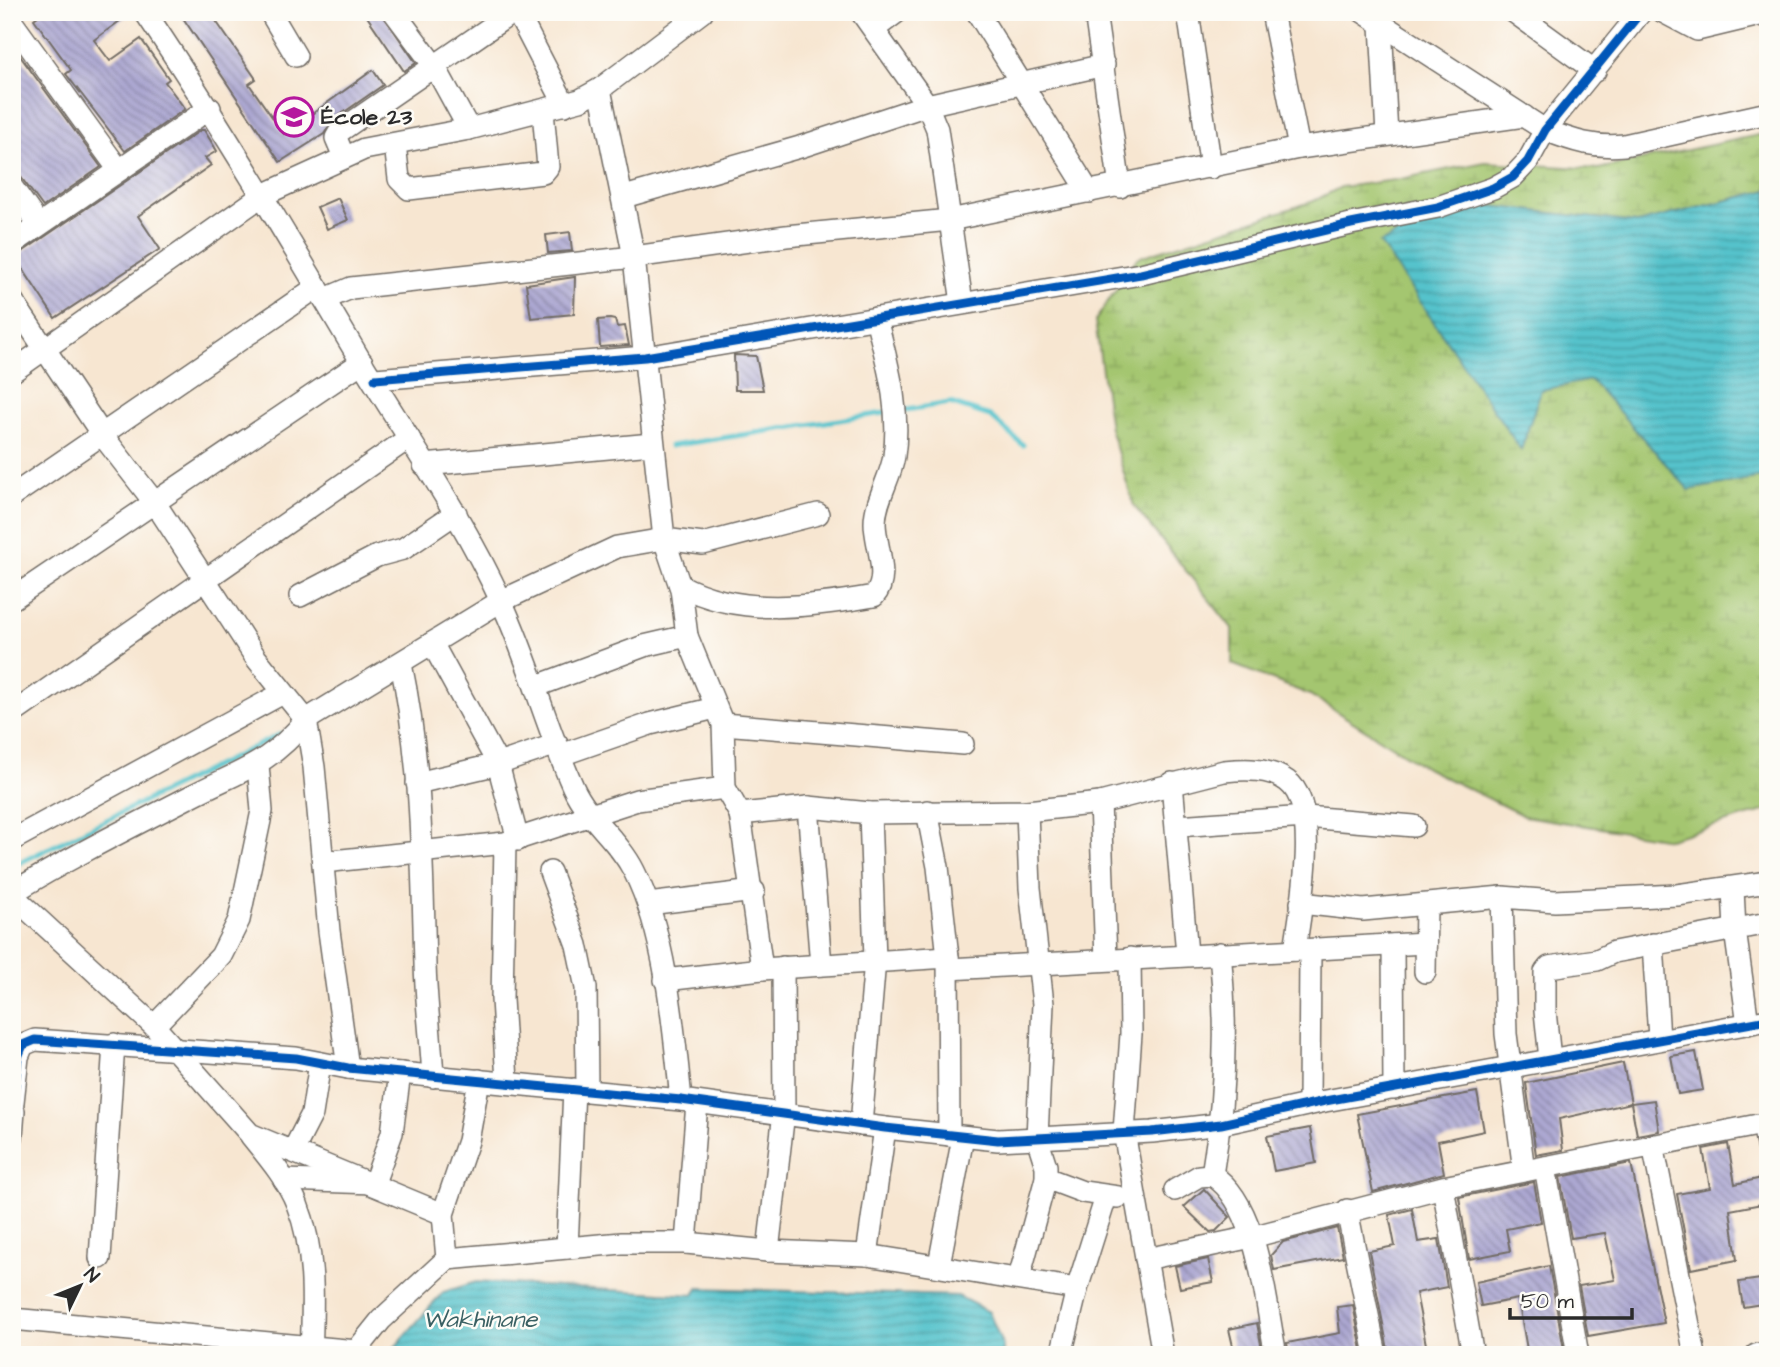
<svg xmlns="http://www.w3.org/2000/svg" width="1780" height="1367" viewBox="0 0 1780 1367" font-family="'Architects Daughter',sans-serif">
	<defs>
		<pattern id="wetland-marsh" width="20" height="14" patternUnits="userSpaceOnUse" patternTransform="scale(1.75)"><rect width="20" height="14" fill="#a4c66f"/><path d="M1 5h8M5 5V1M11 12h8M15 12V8" fill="none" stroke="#8daa60"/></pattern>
		<pattern id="water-rules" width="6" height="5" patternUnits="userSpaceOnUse" patternTransform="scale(1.75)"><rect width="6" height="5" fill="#55c3cc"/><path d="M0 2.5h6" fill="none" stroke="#479fa6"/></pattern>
		<pattern id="building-back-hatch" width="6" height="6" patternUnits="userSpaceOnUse" patternTransform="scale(1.75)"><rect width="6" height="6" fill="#aca7d1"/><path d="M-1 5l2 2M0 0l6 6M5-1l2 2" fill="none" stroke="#8c88aa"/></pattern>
	</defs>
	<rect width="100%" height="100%" fill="#fdfcf7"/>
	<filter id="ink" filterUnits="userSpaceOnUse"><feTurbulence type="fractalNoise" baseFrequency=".0143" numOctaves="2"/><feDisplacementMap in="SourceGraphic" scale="14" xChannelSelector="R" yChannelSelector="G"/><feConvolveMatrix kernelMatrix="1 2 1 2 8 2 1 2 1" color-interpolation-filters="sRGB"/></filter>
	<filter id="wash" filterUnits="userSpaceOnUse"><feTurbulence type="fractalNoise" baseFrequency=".00686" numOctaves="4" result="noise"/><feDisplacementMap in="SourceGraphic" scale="28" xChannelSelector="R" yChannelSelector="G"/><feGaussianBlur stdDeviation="1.57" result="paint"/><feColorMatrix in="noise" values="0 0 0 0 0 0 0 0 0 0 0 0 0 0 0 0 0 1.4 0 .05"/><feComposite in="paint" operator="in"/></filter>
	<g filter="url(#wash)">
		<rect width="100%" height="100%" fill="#f7e6d1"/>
		<!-- wetland -->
		<path fill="url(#wetland-marsh)" stroke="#68784d" stroke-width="2" d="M1768,133V190L1637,223L1458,202L1521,449L1541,390L1591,379L1689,489L1768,476V810L1669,839L1524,816L1428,769L1310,695L1232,664V628L1134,506L1110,428L1095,321L1137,258L1314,201L1341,187L1395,180L1485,162L1598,169Z"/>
		<!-- water -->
		<g fill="url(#water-rules)" stroke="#40777c" stroke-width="2">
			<path d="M1768,190V476L1689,490L1591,380L1541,390L1521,450L1380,243L1458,202L1637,223Z"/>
			<path d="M476,1282L694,1295L698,1288L958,1296L989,1312L1003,1347V1355H388L443,1292Z"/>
		</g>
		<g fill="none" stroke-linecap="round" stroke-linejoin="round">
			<!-- stream -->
			<g stroke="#55c3cc" stroke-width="5">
				<path d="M900,411L950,403L990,416L1023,445"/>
				<path d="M670,446L891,412"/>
				<path d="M13,866L281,734"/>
			</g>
		</g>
		<g id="blocks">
			<!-- building -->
			<g fill="url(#building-back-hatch)">
				<path d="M43,12H132L94,40L110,61L141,39L169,79L165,82L185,109L125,151L66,74L71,70L34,19Z"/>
				<path d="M179,12H208L216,21L256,79L249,84L284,134L373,70L383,85L333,120L324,134L280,162Z"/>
				<path d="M364,12H381L416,63L404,71Z"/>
				<path d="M12,45L101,167L43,207L12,165Z"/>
				<path d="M201,130H204L217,151L205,158L211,165L138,216L160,249L55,318L15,257Z"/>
				<path d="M338,198L348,220L327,229L317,207Z"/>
				<path d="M570,232L572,251L548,253L546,235Z"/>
				<path d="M575,277L574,314L531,318L526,284Z"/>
				<path d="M610,319L615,320L617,327L625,326L629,345L600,347L598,320Z"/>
				<path d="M734,355L756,356L763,390H735Z"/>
				<path d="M1696,1052L1703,1090L1678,1094L1671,1056Z"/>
				<path d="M1623,1063L1631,1103L1559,1119L1563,1150L1536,1155L1526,1083Z"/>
				<path d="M1477,1092L1484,1131L1438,1141L1444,1173L1373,1192L1357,1114Z"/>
				<path d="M1654,1100L1659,1131L1637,1135L1631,1103Z"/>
				<path d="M1310,1128L1316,1163L1274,1171L1267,1136Z"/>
				<path d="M1728,1144L1735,1184L1762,1178L1767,1203L1730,1210L1737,1260L1691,1269L1677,1194L1710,1188L1703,1149Z"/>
				<path d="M1631,1163L1664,1323L1588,1336L1579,1286L1615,1280L1605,1233L1571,1238L1560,1177Z"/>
				<path d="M1534,1182L1541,1222L1506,1229L1510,1251L1469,1259L1459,1197Z"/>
				<path d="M1204,1189L1230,1217L1216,1231L1210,1232L1184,1207Z"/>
				<path d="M1412,1209L1418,1242L1439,1239L1447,1287L1416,1293L1428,1355H1389L1369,1251L1395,1246L1389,1215Z"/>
				<path d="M1337,1228L1343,1257L1274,1270L1271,1255L1283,1242Z"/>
				<path d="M1208,1259L1213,1282L1180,1288L1175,1266Z"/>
				<path d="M1549,1266L1565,1355H1528L1518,1299L1481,1306L1476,1282Z"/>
				<path d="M1768,1278V1303L1743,1307L1739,1282Z"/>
				<path d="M1353,1305L1363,1355H1289L1287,1343L1340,1333L1337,1307Z"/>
				<path d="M1257,1323L1263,1355H1235L1229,1329Z"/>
			</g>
		</g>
	</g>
	<g filter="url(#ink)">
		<use href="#blocks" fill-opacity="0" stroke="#726c65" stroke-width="2"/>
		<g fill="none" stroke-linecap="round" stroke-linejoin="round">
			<!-- minor casing -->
			<g stroke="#726c65" stroke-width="24">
				<g id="minor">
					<path d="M145,12C221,125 290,241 359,358C408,439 463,517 502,603C530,663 546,727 573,787C588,820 618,839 634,871C666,934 674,1029 681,1100"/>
					<path d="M270,12L296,56"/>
					<path d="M394,12L435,67L469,129"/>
					<path d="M517,12L565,105"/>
					<path d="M861,12L927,105L937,129L962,303"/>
					<path d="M977,12L1089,192"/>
					<path d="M1095,12L1120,187"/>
					<path d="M1188,12L1211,168"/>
					<path d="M1272,12L1299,148"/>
					<path d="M1363,12L1545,130C1573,141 1594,148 1624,145L1768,113"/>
					<path d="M1514,12L1595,71"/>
					<path d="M1663,12L1697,30L1768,13"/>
					<path d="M12,22L119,170"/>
					<path d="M1381,25L1387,135"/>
					<path d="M874,29L897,12"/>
					<path d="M600,89L634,257L664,539L681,589L687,636"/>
					<path d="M395,144L399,179L409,189L543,173L548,167L543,111"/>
					<path d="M344,157L336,138L340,131L513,12"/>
					<path d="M12,187L39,225"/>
					<path d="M624,197L800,147L927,105L1104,65"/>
					<path d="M12,244L210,108"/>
					<path d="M325,299L351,288L634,257L786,236L950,220L1299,148L1524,116"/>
					<path d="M12,300L103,436L155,503L256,658L306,720L314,767L329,931L348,1068"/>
					<path d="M12,372L263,195L364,149L469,129L580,100L600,89L702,12"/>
					<path d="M375,379L645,357L1141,274L1351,224L1438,207L1493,188L1513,177L1528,161L1545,130L1641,12"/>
					<path d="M424,465L652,444"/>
					<path d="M12,496L317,287"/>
					<path d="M680,585C739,617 811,607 874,596C891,578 875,545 875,523C875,500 891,478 894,456C901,408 887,363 876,318"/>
					<path d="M300,596L377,556L403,549L456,513"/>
					<path d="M12,599L362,362"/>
					<path d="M432,643L498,764L518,840"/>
					<path d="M401,664C422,763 422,863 425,964C426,1001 431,1039 433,1077"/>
					<path d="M537,686L644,646L687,636L723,724L725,788L740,814L808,807L870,813L1027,811L1100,803L1224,771C1245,769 1270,768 1287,781C1322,806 1300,912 1295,950"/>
					<path d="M12,714L409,438"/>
					<path d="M723,724L963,744"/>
					<path d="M561,755L650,724L715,708"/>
					<path d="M417,783L498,764L557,744"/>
					<path d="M1172,783L1187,954"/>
					<path d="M1100,803L1106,959"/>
					<path d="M808,807L821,965"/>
					<path d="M927,811L938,867L948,957L949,1135"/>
					<path d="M740,814L762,969"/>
					<path d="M1177,826L1306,817L1414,826"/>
					<path d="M12,840L283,693"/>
					<path d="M505,843L502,999L507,1081"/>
					<path d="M323,862L505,843L637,800L725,788"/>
					<path d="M550,872L577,945L586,988L587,1090"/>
					<path d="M1733,889L1735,930L1748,1024"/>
					<path d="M12,893C70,857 131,827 191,796C241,770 268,766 306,720L501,601L617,547L664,539L703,544L818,514"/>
					<path d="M12,895L154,1026L250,1134L443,1214"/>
					<path d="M1502,897L1506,1034L1524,1171"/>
					<path d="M1301,903L1363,910L1502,897L1555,901L1677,895L1768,882"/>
					<path d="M648,904L754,891"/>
					<path d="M1653,944L1659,1038"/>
					<path d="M1393,945L1394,1089"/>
					<path d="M1130,958L1131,1034L1124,1132L1163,1355"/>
					<path d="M949,969L1425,943"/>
					<path d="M1425,972L1426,905"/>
					<path d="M665,980L762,969L948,957"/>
					<path d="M154,1026L221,956L239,920L262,811L258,765"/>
					<path d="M1550,1059L1545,1011V972L1549,967L1597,960L1614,952L1768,923"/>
					<path d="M1309,1104L1310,950"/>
					<path d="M12,1111L18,1057L23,1045L35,1040L296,1058L348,1068L681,1100L885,1128L998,1140L1152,1132L1221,1124L1325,1101L1768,1020"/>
					<path d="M1763,1124L1768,1150"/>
					<path d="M861,1125L875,960L870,813"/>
					<path d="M251,1136C268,1157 287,1179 297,1204C316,1252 313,1304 311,1355"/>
					<path d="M12,1137L14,1111"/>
					<path d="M1653,1145L1695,1355"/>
					<path d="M293,1151L312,1114L320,1063"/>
					<path d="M1545,1167L1578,1355"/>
					<path d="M1212,1175C1225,1100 1228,1028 1220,953"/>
					<path d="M1046,1178L1083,1192L1118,1197"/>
					<path d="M284,1180L374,1183L392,1133L400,1073"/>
					<path d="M1443,1187L1473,1355"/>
					<path d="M1175,1190L1199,1176L1212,1175C1259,1204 1265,1302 1276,1355"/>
					<path d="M1347,1210L1376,1355"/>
					<path d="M686,1243L697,1103"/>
					<path d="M567,1248L574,1089"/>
					<path d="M768,1251L784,1112L783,967"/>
					<path d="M867,1255L885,1128"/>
					<path d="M100,1258L114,1044"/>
					<path d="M447,1259L622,1243H686L768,1251L867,1255L1077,1289"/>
					<path d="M1146,1259L1252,1237L1443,1187L1768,1123"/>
					<path d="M939,1265L963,1137"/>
					<path d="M1019,1278L1046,1178V1166L1037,1138L1043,1004L1030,888L1027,811"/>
					<path d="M12,1319L357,1351"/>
					<path d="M353,1355L381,1320L447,1259L443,1214L468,1141L479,1080"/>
					<path d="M1061,1355L1077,1289L1106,1197"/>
					<path d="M1756,1355L1768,1352"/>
				</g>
			</g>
			<!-- minor -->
			<use href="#minor" stroke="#fff" stroke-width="21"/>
			<!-- cycleway casing -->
			<g stroke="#fdfcf7" stroke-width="13">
				<g id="cycleway">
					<path d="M375,379L645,357L1141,274L1351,224L1438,207L1493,188L1513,177L1528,161L1545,130L1641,12"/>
					<path d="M12,1111L18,1057L23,1045L35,1040L296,1058L348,1068L681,1100L885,1128L998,1140L1152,1132L1221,1124L1325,1101L1768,1020"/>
				</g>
			</g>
			<!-- cycleway -->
			<use href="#cycleway" stroke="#0057b8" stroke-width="9"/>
		</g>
	</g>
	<!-- icons -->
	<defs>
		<g id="school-ring" transform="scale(2.0125)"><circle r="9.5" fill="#fdfcf7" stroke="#b5179e" stroke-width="1.5"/><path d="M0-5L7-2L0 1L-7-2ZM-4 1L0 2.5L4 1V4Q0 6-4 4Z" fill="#b5179e"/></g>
	</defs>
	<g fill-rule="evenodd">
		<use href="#school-ring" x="294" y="117"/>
	</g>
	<g text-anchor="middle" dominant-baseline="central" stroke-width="5" stroke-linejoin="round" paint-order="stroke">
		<!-- poi labels -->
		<g font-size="23" font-weight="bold" fill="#2b2b2b" stroke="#fdfcf7" text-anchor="start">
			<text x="321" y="117">École 23</text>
		</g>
		<!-- water labels -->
		<g font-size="24" font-style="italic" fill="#3a6063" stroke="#fdfcf7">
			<text x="480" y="1320">Wakhinane</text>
		</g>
	</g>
	<!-- margin -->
	<rect width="1780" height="1367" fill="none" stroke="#fdfcf7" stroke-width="42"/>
	<!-- north arrow -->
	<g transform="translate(80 1286) rotate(47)" stroke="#fdfcf7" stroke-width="5" paint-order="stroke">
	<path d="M0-5L12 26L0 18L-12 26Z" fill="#2b2b2b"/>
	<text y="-10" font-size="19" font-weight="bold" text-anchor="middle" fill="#2b2b2b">N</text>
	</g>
	<!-- scale -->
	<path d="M1510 1308v10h122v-10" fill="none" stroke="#2b2b2b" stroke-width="3.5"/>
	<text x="1521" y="1308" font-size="21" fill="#2b2b2b" stroke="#fdfcf7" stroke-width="5" paint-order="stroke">50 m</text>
</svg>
